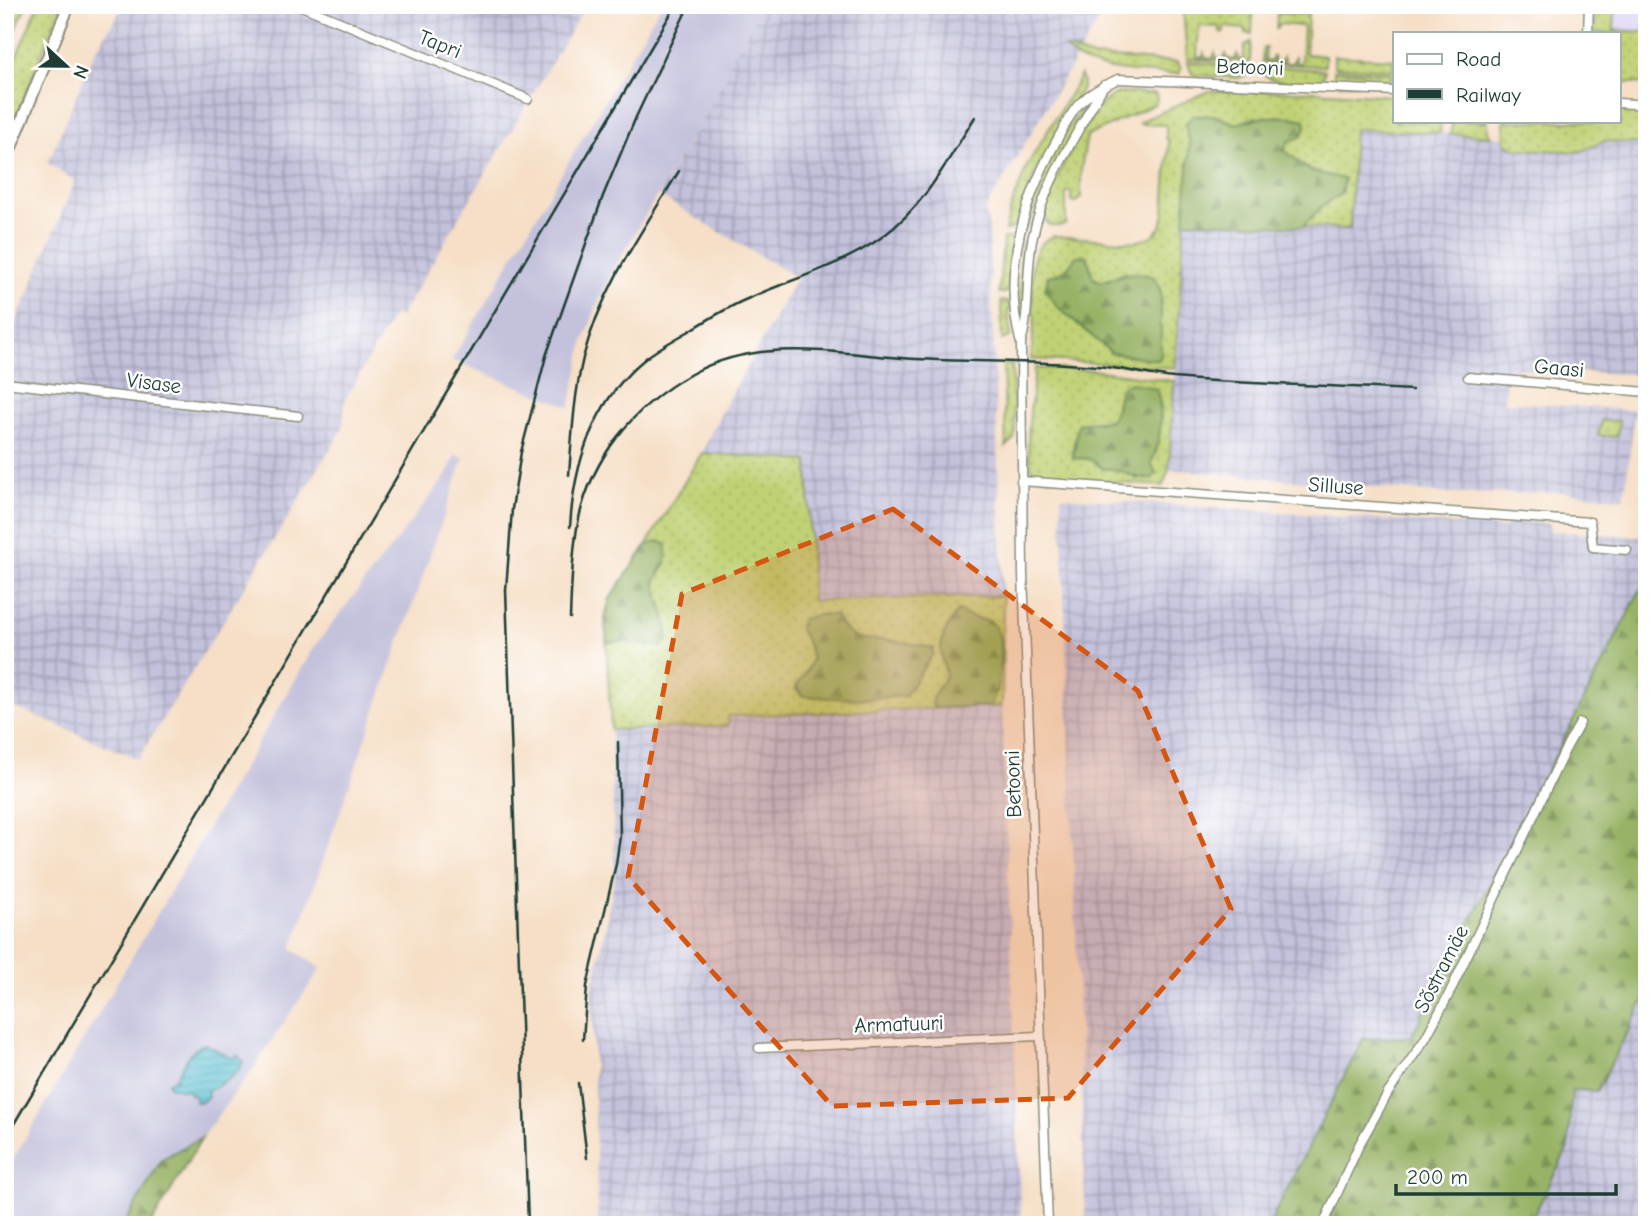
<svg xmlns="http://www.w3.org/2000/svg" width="1652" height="1230" viewBox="0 0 1652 1230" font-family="'Comic Neue',sans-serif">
	<defs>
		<pattern id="industrial-grid" width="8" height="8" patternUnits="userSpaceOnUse" patternTransform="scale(1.75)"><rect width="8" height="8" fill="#c3c1db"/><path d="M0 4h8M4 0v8" fill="none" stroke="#9e9eb2"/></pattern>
		<pattern id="grass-dots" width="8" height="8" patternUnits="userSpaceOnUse" patternTransform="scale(1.75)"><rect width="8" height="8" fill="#c0d174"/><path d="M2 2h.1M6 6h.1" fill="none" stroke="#a5b465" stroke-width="1.8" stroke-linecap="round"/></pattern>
		<pattern id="forest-firs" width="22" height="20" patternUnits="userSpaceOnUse" patternTransform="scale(1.75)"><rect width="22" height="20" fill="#98b366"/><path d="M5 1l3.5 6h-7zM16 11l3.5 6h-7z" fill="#7b9355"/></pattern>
		<pattern id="water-rules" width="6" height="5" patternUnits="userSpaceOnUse" patternTransform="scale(1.75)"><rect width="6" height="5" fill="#54bed1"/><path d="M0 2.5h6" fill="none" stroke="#459caa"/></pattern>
	</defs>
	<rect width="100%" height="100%" fill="#fff"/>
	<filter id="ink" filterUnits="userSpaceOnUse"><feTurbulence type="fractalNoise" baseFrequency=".0143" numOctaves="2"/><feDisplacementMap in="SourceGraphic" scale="14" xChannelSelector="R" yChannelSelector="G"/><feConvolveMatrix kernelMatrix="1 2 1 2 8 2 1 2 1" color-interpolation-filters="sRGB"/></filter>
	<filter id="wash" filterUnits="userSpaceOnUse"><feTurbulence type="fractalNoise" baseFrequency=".00686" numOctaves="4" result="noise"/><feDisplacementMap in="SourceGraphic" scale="28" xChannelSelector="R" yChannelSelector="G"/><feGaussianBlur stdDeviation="1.57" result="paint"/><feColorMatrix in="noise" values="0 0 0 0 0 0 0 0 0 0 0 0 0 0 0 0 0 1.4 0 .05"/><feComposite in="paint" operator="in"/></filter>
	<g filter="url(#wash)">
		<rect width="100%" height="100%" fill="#f6dfc6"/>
		<!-- built -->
		<path fill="#ded5f5" d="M1615,5H1647V32L1613,30Z"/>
		<!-- industrial -->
		<g fill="url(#industrial-grid)">
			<path d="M124,5H586L400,317L394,314L345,400L342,430L138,759L5,703V349L75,181L48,163L94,53Z"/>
			<path d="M763,5H1108L985,210L989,229L1003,596L812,601L808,462L702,453L717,420L797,278L658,195L727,75L723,72Z"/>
			<path d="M1264,5H1310V13L1264,11Z"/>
			<path d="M1354,129L1647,144V375L1506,368L1504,402L1635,410L1624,498L1565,492L1451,494L1169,469L1184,221L1349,229Z"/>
			<path d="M1061,497L1506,528L1508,521L1549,523L1550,531L1647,537V575L1411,1037L1363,1039L1269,1225H1086Z"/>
			<path d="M1002,706L1021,1225H598L592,995L615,878L611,730L728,726V716Z"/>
			<path d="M1647,994V1225H1529L1568,1148L1572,1090H1597Z"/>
		</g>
		<!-- railway -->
		<g fill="#c3c1db">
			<path d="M661,5H763L723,72L727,75L613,271L598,303L584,341L570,407L452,360Z"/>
			<path d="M455,455L464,458L292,949L321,968L250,1073L202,1137L162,1159L124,1225H5V1173L315,646L447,475Z"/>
		</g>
		<!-- grass -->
		<g fill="url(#grass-dots)" stroke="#708754" stroke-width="2" fill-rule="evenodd">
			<path d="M5,5H26L5,56Z"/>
			<path d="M38,5H62L5,144V84Z"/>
			<path d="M1250,5H1253L1252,34L1246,33L1245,29L1224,27V33L1220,32V27L1199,26L1197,57L1203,58L1204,53L1206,58L1213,59L1215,53L1217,59H1224L1226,54L1228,59L1235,60L1237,54L1239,60H1243L1245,45L1251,42L1250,62L1187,59L1183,7L1249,11Z"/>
			<path d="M1596,5H1615L1614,30L1647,32V84L1619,82V33H1594Z"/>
			<path d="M1277,13L1308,14L1306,54L1325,56V66L1262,63L1263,48H1266L1265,61L1271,62L1273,56L1274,62H1281L1283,57L1285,63H1292L1295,57L1296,63H1301L1303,26L1279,24L1276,30Z"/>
			<path d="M1065,48L1093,57L1177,62L1181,69L1179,74H1176C1146,72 1085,74 1065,48Z"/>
			<path d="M1334,56L1393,59V70L1334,67Z"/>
			<path d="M1187,62L1252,66L1247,75L1238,78L1193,75Z"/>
			<path d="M1260,66L1325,70L1323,78L1317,82C1301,81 1264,87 1260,66Z"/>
			<path d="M1334,70L1393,73V76L1383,85C1372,87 1369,80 1360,79L1356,84H1339L1335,81Z"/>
			<path d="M1081,75L1083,83L1081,90L1036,171L1015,227L1005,231L1010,211L1027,166Z"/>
			<path d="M1209,91H1313L1392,96L1395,97V121H1441L1440,133L1354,129L1350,229L1303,227L1322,206L1341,194L1343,179L1310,171L1284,150L1289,141L1256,117L1237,124L1213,115L1185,125L1190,142L1175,368L1031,359L1035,317L1033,314C1033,288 1024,246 1054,236L1136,242L1153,236L1161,227L1164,213L1169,140L1166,139V125L1141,124L1139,122ZM1087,256L1093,278L1102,282L1126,272L1161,356L1158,360L1112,353L1059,308L1046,290L1048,276C1062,273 1068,270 1075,257Z"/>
			<path d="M1117,93H1152L1156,94L1157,100L1155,104L1087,136L1081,169V197L1076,202L1071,201V192H1066V224C1055,228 1045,227 1043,214C1051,185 1090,104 1117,93Z"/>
			<path d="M1619,108L1647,110V144L1604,141L1580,152L1517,149L1505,143L1504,121H1619Z"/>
			<path d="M1081,110L1084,111V114C1061,151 1043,186 1029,227L1025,228C1031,191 1057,139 1081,110Z"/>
			<path d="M1452,121H1488V130L1491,136L1451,134Z"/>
			<path d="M1003,238H1011L1013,241L1009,290L1005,293H999Z"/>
			<path d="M1024,240L1026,243L1025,317L1022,319L1020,316L1021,246Z"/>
			<path d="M1001,301L1008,302L1011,308L1008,311L1011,336L1002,340Z"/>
			<path d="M1003,364L1012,365L1015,430L1014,439L1006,447Z"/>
			<path d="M1035,368L1093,370L1174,381L1169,469L1163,486L1043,477L1033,472C1022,448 1033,396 1035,368ZM1118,395L1161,406L1156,453L1138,479L1114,468L1103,469C1094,459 1087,457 1073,459C1071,443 1077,434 1086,422L1110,420L1115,415Z"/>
			<path d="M1602,420L1619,421L1617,435L1613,437L1598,435Z"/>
			<path d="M702,453L808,461L812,601L1003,596L1002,706L728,716V726L611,730L605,617L610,599L646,546Z"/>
		</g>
		<!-- forest -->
		<g fill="url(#forest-firs)" stroke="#5c784d" stroke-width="2">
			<path d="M1213,115L1237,124C1259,116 1281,114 1305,120L1306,126L1301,137L1289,141L1284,150L1310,171L1344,179L1341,194L1322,206L1303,227L1184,221L1190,142L1185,125L1192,116Z"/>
			<path d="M1082,255L1087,256L1093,278L1101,282C1124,275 1130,269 1154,277L1161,291V356L1158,360L1112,353L1059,308L1045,290L1048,276C1062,273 1068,270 1075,257Z"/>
			<path d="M1131,383L1157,389C1163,412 1162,441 1151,463L1156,473L1152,479C1134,481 1122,467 1103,469C1094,459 1087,457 1073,459L1078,424L1110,420C1118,411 1117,397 1122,386Z"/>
			<path d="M659,541L667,545L666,563L655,582L666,620L668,640L660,647L617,641L607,643L605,617L610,599L646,546Z"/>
			<path d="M1647,577V994L1597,1091L1572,1090L1568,1148L1529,1225H1269L1363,1039L1411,1037Z"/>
			<path d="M958,611L977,619L990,621C993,624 996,626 997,630C1004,643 999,695 990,706L933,708L932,698L946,675C945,668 941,660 941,653C940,639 949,621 958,611Z"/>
			<path d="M817,615H835C852,644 858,638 887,640C902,641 918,645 933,648L932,655L905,696L864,699L830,698L803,696L795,689C813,659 819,662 799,628L802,619Z"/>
			<path d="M202,1137L151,1225H124L162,1159Z"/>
		</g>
		<!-- water -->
		<path fill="url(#water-rules)" stroke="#3a7e82" stroke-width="2" d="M205,1044L234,1059L237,1055L243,1061C240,1076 220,1084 207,1092L208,1097L202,1102H195V1096L191,1095L188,1091L170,1087L168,1083L175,1078L178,1079L176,1077C185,1063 189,1049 205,1044Z"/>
	</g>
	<g filter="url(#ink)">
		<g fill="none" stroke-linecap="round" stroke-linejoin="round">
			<!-- minor casing -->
			<g stroke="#8a8e7d" stroke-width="11">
				<g id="minor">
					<path d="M299,5L528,99"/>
					<path d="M1588,33L1589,5"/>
					<path d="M1619,103L1647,105"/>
					<path d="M1020,340C1002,270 1024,199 1058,138C1065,126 1071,111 1081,102C1091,92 1105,85 1118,79L1395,91"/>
					<path d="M1468,377L1647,392"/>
					<path d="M5,383L298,416"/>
					<path d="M1021,481L1590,522L1593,547L1627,550"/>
					<path d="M759,1048L1040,1036"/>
					<path d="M1048,1225L1023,574L1021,343C1031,308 1025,271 1033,236C1045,180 1077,134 1104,85"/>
					<path d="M1323,1225L1359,1145L1388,1093L1425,1039L1448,996L1565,750L1580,723"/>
				</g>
			</g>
			<!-- major casing -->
			<g stroke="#8a8e7d" stroke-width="14">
				<path id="major" d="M5,162L69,5"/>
			</g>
			<!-- minor -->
			<use href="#minor" stroke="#fff" stroke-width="8"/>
			<!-- major -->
			<use href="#major" stroke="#fff" stroke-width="10"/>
			<!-- rail -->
			<g stroke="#1f3d34" stroke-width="2.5">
				<path d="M569,475C572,436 574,396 583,358C601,289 643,230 679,171"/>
				<path d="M570,527C574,462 594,400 646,358C660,347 676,339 691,330C709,319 728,307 747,299C791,279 842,266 882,237C924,207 948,160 975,117"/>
				<path d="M570,618C571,588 572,558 577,528C589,460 633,406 693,373C763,335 842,355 916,359C976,362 1036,361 1096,366C1122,368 1148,375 1174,378C1253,385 1333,385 1412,390"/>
				<path d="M583,1040L587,986L616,864L620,836L618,742"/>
				<path d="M578,1083L587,1158"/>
				<path d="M5,1139L676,5"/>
				<path d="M528,1225L506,590L512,509L521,452L546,356L603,196L636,117L689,5"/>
			</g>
		</g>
	</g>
	<!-- marked area -->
	<path fill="#d45610" fill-opacity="0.2" stroke="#d45610" stroke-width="5" stroke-dasharray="14 9" stroke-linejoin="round" d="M893,509L1138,691L1231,909L1068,1098L832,1106L628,877L682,594Z"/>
	<g text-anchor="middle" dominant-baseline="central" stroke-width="5" stroke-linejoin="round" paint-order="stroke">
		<!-- street labels -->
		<g font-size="21" fill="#1f3d34" stroke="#fff">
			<text transform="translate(440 44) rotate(22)">Tapri</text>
			<text transform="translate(1250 67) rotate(2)">Betooni</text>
			<text transform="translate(1559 368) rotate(5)">Gaasi</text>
			<text transform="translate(154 383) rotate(7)">Visase</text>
			<text transform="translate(1336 486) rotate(4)">Silluse</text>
			<text transform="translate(1013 784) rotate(-92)">Betooni</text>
			<text transform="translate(1441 969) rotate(-63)">Sõstramäe</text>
			<text transform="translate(899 1024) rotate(-2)">Armatuuri</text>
		</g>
	</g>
	<!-- margin -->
	<rect width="1652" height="1230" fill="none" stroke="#fff" stroke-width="28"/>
	<!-- legend -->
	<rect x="1393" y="32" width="228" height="91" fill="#ffffff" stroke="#a5b1ae" stroke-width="2"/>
	<rect x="1407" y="54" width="35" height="10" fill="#ffffff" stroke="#a5b1ae" stroke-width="2"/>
	<text x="1456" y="66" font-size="21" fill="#1f3d34">Road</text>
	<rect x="1407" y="89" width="35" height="10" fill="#1f3d34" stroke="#a5b1ae" stroke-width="2"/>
	<text x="1456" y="102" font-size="21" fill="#1f3d34">Railway</text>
	<!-- north arrow -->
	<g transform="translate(66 66) rotate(112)" stroke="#ffffff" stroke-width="5" paint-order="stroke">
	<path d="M0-5L12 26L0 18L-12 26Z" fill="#1f3d34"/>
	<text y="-10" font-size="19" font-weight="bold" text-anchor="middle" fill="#1f3d34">N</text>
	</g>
	<!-- scale -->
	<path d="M1396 1184v10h220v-10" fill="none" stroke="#1f3d34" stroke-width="3.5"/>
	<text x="1407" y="1184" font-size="21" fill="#1f3d34" stroke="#ffffff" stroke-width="5" paint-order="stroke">200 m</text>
</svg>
